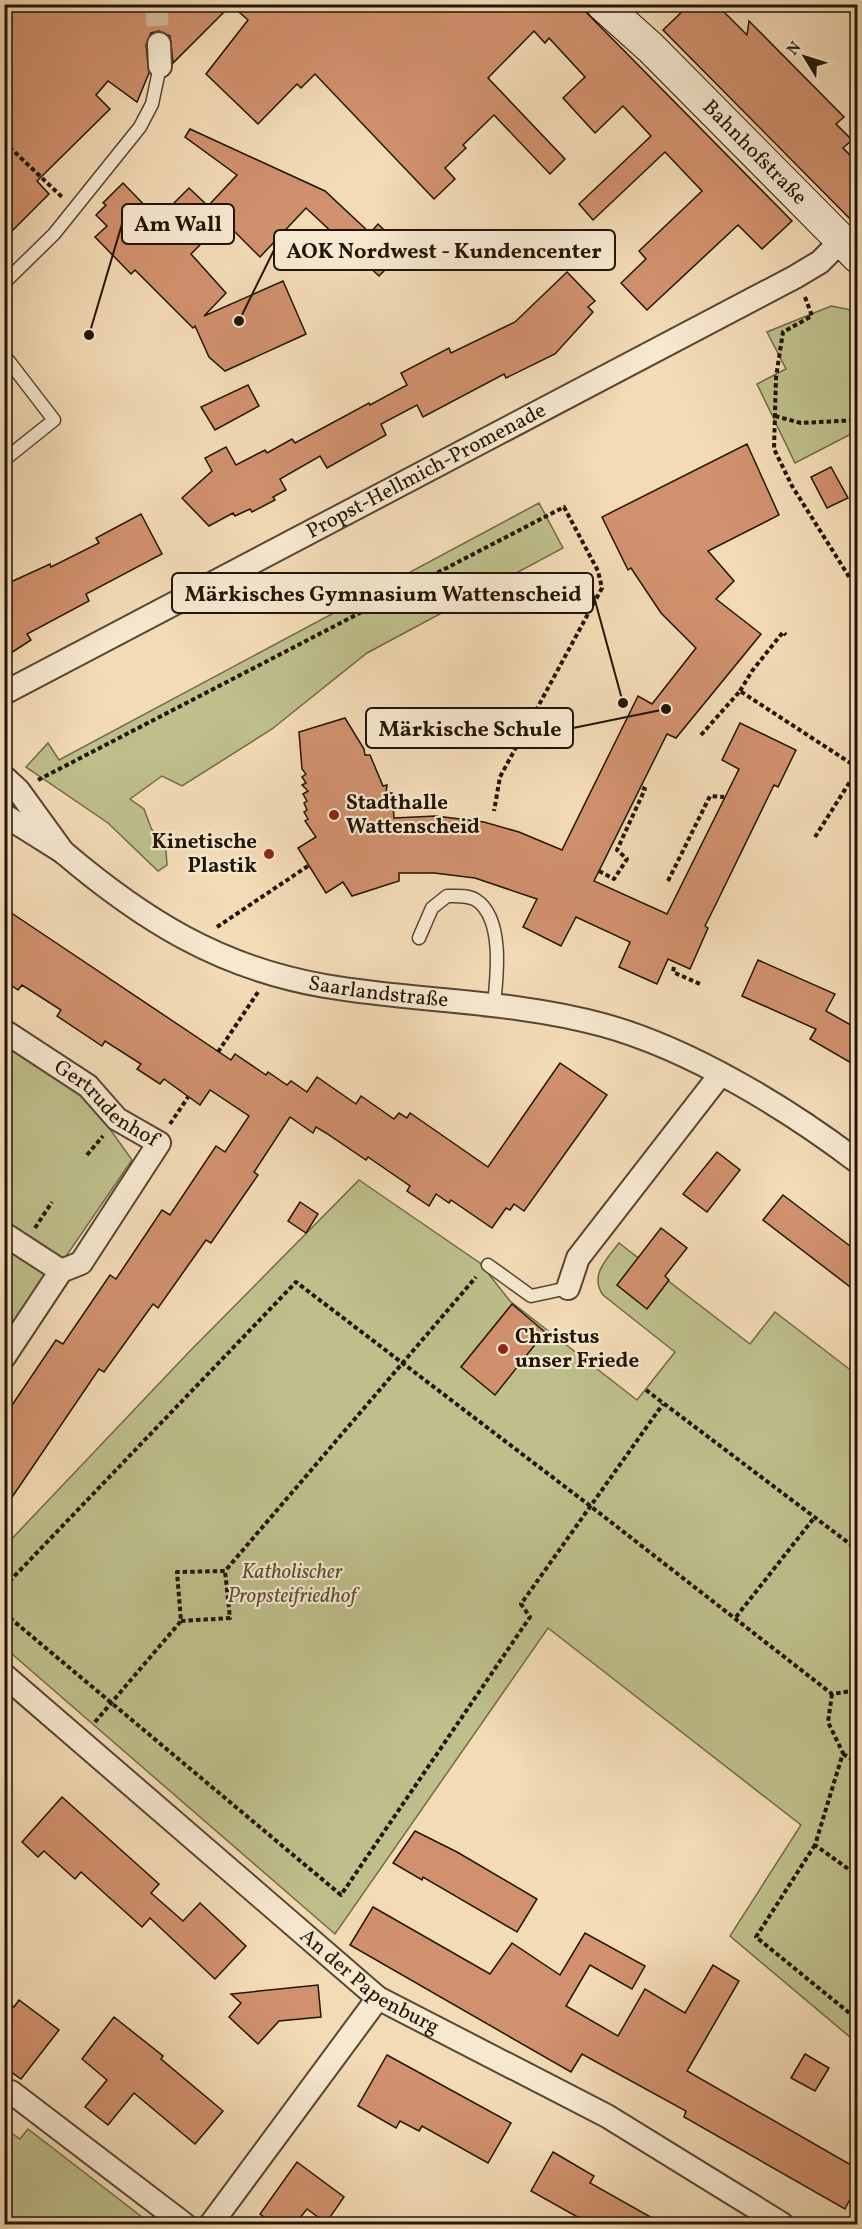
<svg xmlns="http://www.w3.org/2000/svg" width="862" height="2229" viewBox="0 0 862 2229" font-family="Vollkorn,serif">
	<rect width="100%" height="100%" fill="#f3dbb6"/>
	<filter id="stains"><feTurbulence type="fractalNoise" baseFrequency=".00333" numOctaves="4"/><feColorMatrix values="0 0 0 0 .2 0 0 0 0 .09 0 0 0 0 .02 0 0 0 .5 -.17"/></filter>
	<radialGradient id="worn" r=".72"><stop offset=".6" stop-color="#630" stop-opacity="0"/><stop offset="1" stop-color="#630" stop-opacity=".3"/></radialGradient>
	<!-- green -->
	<g fill="#bebf8b" stroke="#706a48" stroke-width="1.5">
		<path d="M831,306L857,311V431L795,463L757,384L786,369L767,332Z"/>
		<path d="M539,503L563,548L367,653L272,729L182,786L162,776L130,799L144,809L151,828L166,851L167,865L158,871L108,823L26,767L48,743L59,760Z"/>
		<path d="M5,1039L80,1087L132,1160L5,1345Z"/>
		<path d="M359,1180L480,1263L510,1301L637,1400L675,1352L603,1295C589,1275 607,1259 619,1243L750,1344L775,1312L857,1375V2043L730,1936L801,1825L548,1628L335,1934L5,1648L4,1547L189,1352Z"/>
		<path d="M4,2128L20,2139L28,2129L151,2224H5Z"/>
	</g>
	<!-- building -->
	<g fill="#d1916e" stroke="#211506" stroke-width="1.5">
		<path d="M41,4H578L792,221L762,249L738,225L647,310L621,283L646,259L639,251L702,191L665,152L593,220L579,204L651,136L623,106L595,133L563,98L585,77L549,38L545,43L534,31L488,78L565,159L550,174L494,115L463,145L466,148L445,168L455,179L434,199L315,74L301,88L297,84L258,124L206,74L248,20L231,5L173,63L170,36L159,31L151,33L146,45L149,73L137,102L108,81L96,95L110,109L37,181L49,194L4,239V7Z"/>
		<path d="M705,4H716L747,35L749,21L844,117L836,124L852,140L843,148L858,163V227L663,30L688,6L698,11Z"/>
		<path d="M190,129L325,191L370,233L378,224L405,250L379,276L306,208L260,257L224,221L191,254L226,293L204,316L283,281L306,334L225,371L209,357L195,326L193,328L135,270L131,274L95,237L107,226L96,215L106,205L103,203L123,183L158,219L189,188L208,206L237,175L185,137Z"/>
		<path d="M567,272L595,301L588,307L593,312L555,354L506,378L504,374L423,417L417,405L381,424L386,435L327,468L320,456L280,479L286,490L273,497L275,500L252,512L250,509L235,516L233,513L209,526L182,498L212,471L205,458L226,447L236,465L265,450L267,453L292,439L295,443L369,403L370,405L407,385L401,373L449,348L451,353L515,322Z"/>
		<path d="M248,385L259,406L215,430L201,407Z"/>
		<path d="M747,444L779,515L708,551L734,581L716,599L761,634L676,738L667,734L594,881L667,914L739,769L722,760L740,723L796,750L778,787L774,785L715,906L705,926L708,928L690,969L668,959L657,984L619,967L630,942L576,917L561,946L523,927L537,899L475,878L434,873H399V881L352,896L343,882L326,893L298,848L316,837L305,821L308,819L304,812L307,810L304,803L307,801L303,794L308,791L302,785L306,783L302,777L306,774L302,769L299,732L345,718L364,749L365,755H370L383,786L387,785L386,793H392L394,818L436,816L484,822L519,832L562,850L638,696L652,704L696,648L661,613L631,568L628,570L602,517Z"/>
		<path d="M831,467L848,498L827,508L811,477Z"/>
		<path d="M141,514L162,554L86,594L89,601L27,634L31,640L11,653L4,646V585L50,564L51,567L99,543L96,538Z"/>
		<path d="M4,908L231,1060L235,1054L266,1075L268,1072L287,1085L291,1081L307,1092L317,1077L356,1104L361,1096L394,1119L399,1113L407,1118L410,1113L488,1167L560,1063L607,1095L524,1211L514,1204L510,1210L506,1208L492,1228L451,1200L449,1203L436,1194L429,1206L407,1191L410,1186L368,1157L366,1160L326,1133L316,1127L313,1133L290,1117L254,1172L258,1175L211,1243L206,1240L158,1308L153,1304L104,1372L99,1369L4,1509V1417L56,1340L63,1344L110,1275L116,1279L162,1210L170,1215L216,1146L225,1152L249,1116L210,1090L200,1105L164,1079L160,1084L137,1069L141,1064L105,1041L102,1046L57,1016L61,1010L22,985L18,990L4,980Z"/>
		<path d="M758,960L835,994L826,1011L858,1029V1067L810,1039L816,1029L742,996Z"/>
		<path d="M717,1152L740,1170L707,1212L683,1194Z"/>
		<path d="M783,1195L858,1252V1293L763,1220Z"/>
		<path d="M300,1202L318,1214L306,1233L288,1221Z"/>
		<path d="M661,1228L687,1248L665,1276L669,1280L647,1309L617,1285Z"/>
		<path d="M512,1304L545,1332L495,1395L461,1367Z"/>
		<path d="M62,1797L159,1884L151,1893L183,1921L200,1903L246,1946L215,1979L150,1918L142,1927L81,1872L75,1879L44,1851L38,1857L22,1842Z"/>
		<path d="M415,1831L457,1852L537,1899L517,1932L423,1877L422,1880L393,1863Z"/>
		<path d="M373,1907L490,1974L512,1943L560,1975L585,1933L645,1966L632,1989L590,1965L566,2006L618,2036L645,1989L685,2013L713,1965L739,1981L687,2071L858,2169V2207L849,2201L845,2209L684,2117L686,2111L582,2054L571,2072L350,1945Z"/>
		<path d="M318,1985L321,2017L279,2021L258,2044L229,2017L241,2003L231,1994Z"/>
		<path d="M4,2000L14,2007L19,2000L59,2030L21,2079L4,2067Z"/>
		<path d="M114,2017L163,2056L161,2059L223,2111L195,2144L134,2093L108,2125L85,2107L107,2080L82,2059Z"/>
		<path d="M805,2054L829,2068L815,2091L791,2078Z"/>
		<path d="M387,2055L511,2123L488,2163L422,2126L419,2131L400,2121L396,2128L358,2106Z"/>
		<path d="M553,2152L594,2176L590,2183L663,2224H590L531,2191Z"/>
		<path d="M297,2162L344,2197L326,2223L307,2209L295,2224H274L260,2214Z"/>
	</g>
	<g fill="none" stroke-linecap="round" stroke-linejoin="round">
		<!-- street-tunnel -->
		<path stroke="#d4bd9c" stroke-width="22" stroke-dasharray="22 11" stroke-linecap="butt" d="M156,4L159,44"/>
		<!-- lane casing -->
		<g stroke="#564632" stroke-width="15">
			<g id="lane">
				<path d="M4,283L54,234L140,127L152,104L160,66"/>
				<path d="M4,355L54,420L4,460"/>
				<path d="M419,938L432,908L447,896C456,896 468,895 476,900C504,918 497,976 494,1004"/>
				<path d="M488,1265L531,1296L568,1288"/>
			</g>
		</g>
		<!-- street casing -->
		<g stroke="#564632" stroke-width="26">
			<g id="street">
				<path d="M159,44L160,66"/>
				<path id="s1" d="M4,693L795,277L820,262L841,241"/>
				<path d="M4,777L18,790L63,852L4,815"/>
				<path id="s2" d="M63,852C143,920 220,968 325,986C418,1002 512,1000 603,1025C690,1049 787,1108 858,1162"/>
				<path id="s3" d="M4,1031L88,1086L117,1119L159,1143L81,1263L61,1271L4,1357"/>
				<path d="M4,1234L61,1271"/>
				<path d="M568,1288L578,1258L720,1075"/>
				<path id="s4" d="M4,1675L378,1998L607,2116L782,2224"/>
				<path d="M11,2092L184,2224"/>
				<path d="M211,2224L378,1998"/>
			</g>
		</g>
		<!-- secondary casing -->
		<g stroke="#211506" stroke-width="34">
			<g id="secondary">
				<path id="s5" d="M602,4L651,48L858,257"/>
			</g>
		</g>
		<!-- path -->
		<g stroke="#211506" stroke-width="4" stroke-dasharray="4.5 3" stroke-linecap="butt">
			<path d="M4,142L62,197"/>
			<path d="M805,297L812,316L783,332L776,377L774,449L792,486L858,591"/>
			<path d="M775,416L801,423L858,420"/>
			<path d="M740,691L752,671L783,632L786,635"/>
			<path d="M701,735L740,691L858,768"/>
			<path d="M38,780L564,507L598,571L602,588L500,777L494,811"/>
			<path d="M815,837L858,769"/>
			<path d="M599,871L614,879L627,859L617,850L645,789L641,787"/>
			<path d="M668,881L710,796L724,797"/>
			<path d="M217,927L308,866"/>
			<path d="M674,967L673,972L700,984"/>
			<path d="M218,1052L258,992"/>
			<path d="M170,1124L188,1097"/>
			<path d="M87,1155L103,1136"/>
			<path d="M35,1228L52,1202"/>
			<path d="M646,1390L858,1550"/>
			<path d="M4,1587L296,1282L589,1505L832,1694L858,1690"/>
			<path d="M4,1613L341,1895L530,1617L521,1604L663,1404"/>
			<path d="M736,1617L814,1518"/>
			<path d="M181,1621L230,1618L225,1571"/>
			<path d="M832,1694L828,1722L843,1753L815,1845L858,1876"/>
			<path d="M95,1722L181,1621L177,1572L225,1571L476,1277"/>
			<path d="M843,1754L858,1763"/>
			<path d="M815,1845L756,1937L858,2020"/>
			<path d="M854,2017L858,2009"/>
		</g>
		<!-- lane -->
		<use href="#lane" stroke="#f7e8d0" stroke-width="12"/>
		<!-- street -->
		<use href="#street" stroke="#f7e8d0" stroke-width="22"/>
		<!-- secondary -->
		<use href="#secondary" stroke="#f7e8d0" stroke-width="32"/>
	</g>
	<!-- markers -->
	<g fill="#8f2418" stroke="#f7e8d0" stroke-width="2">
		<circle cx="334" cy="815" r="6"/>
		<circle cx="269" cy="854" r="6"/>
		<circle cx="503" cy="1349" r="6"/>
	</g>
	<g text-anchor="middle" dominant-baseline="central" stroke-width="4.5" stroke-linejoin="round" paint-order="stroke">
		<!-- street labels -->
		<g font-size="21" fill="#211506" stroke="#f7e8d0">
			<text stroke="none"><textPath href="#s5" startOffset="213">Bahnhofstraße</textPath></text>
			<text stroke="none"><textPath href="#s1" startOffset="477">Propst-Hellmich-Promenade</textPath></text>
			<text stroke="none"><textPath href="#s2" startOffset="352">Saarlandstraße</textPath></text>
			<text stroke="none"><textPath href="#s3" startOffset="126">Gertrudenhof</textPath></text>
			<text stroke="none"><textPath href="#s4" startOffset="478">An der Papenburg</textPath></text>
		</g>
		<!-- poi labels -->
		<g font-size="21" font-weight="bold" fill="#211506" stroke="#f7e8d0" text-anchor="start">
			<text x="346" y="803">Stadthalle<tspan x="346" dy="24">Wattenscheid</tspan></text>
			<text x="257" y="842" text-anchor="end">Kinetische<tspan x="257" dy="24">Plastik</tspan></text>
			<text x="515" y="1337">Christus<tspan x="515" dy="24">unser Friede</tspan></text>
		</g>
		<!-- park labels -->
		<g font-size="21" font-style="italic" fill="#585035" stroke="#f7e8d0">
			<text x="292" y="1572">Katholischer<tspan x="292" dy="24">Propsteifriedhof</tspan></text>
		</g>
	</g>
	<!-- callouts -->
	<path fill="none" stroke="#211506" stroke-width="2" d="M89 335L122 224M239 321L274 250M623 703L593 593M666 709L573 728"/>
	<g fill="#211506" stroke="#f7e8d0" stroke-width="2">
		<circle cx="89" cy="335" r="6"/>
		<circle cx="239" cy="321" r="6"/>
		<circle cx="623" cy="703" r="6"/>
		<circle cx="666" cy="709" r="6"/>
	</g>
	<g fill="#f7e8d0" stroke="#211506" stroke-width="2">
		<rect x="122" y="204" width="112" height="40" rx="6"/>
		<rect x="274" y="230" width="341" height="40" rx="6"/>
		<rect x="172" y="573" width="421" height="40" rx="6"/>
		<rect x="366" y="708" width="207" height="40" rx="6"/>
	</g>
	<g font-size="22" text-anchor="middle" font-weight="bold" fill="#211506">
		<text x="178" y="231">Am Wall</text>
		<text x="444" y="258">AOK Nordwest - Kundencenter</text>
		<text x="383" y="601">Märkisches Gymnasium Wattenscheid</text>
		<text x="470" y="736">Märkische Schule</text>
	</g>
	<!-- margin -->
	<rect width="862" height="2229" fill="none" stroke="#f3dbb6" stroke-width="24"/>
	<rect x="6" y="6" width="850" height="2217" fill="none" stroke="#211506" stroke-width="3"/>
	<rect x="12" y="12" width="838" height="2205" fill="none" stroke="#211506" stroke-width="1.5"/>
	<!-- north arrow -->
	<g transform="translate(805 57) rotate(308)" stroke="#f7e8d0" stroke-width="4.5" paint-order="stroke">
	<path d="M0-4.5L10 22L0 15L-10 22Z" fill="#211506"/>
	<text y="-9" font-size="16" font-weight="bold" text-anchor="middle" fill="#211506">N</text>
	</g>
	<rect width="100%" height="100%" filter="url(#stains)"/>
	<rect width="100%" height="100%" fill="url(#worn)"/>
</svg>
